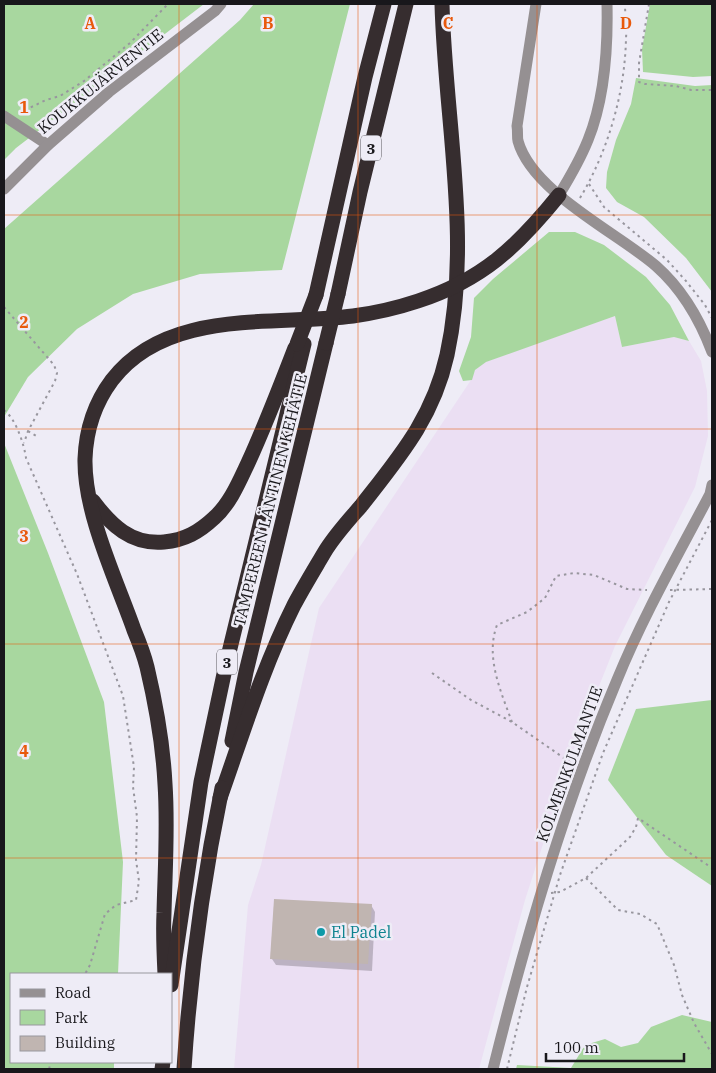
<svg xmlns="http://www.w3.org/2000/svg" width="716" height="1073" viewBox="0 0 716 1073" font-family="'IBM Plex Serif',serif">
	<rect width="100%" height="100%" fill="#eeecf6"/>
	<!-- industrial -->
	<path fill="#ebdff3" d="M615,316L622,347L674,337L689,341L701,361L707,391L708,436L695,487L615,646L572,754L525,900L479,1069H234L248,905L261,865L319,608L471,380L475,370L485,362Z"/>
	<!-- green -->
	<g fill="#a8d79f">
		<path d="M4,4H204L16,148L4,160Z"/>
		<path d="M254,4H350L282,270L200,274L133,294L77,329L28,377L4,417V229L240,20Z"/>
		<path d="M650,4H712V76L693,77L643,72L642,49Z"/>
		<path d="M636,78L695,86L712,85V292L686,258L644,217L617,202L606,188L607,172L616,140L631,104Z"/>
		<path d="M549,232H575L604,245L646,277L670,305L689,341L674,337L622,347L615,316L486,362L475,370L472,380L463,381L459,371L471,337L474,298L493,279Z"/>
		<path d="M4,443L48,553L104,702L123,862L118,974H11V1062H114V1069H4Z"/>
		<path d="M712,700V886L666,855L608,780L636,709Z"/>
		<path d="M682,1015L712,1022V1069H516L517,1065L571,1068L585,1045L605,1039L621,1047L638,1043L651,1027Z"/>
	</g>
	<!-- shadow -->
	<path fill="#0003" d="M371,905L375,912L372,971L276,965L272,959Z"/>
	<!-- building -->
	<path fill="#c0b5b1" d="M274,899L372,904L368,964L270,959Z"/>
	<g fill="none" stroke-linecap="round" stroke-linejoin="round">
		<!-- path -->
		<g stroke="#98969e" stroke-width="2" stroke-dasharray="2.5 4" stroke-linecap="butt">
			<path d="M649,4L639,63V82L645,84L676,86L691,90H712"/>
			<path d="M19,113L46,100L60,96L84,81L130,43L168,4"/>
			<path d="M589,184L604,207L667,260L686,281L705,305L712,318"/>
			<path d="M580,198C608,151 625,93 626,38C627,27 625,15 625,4"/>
			<path d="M4,307L54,365L57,373L55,381L28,431L24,443"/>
			<path d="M4,410C16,419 24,444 26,458L77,574L123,696L134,767L133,787L137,817L136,860L139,881L136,900L116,905L105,914L90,965L85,974"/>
			<path d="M28,431L38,437"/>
			<path d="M670,590L712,589"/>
			<path d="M432,673L471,700L512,722L574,765"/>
			<path d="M512,722C501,692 485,657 497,625L527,612L545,598L556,576L574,573L594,575L627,589L647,590"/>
			<path d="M586,878L618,910L640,914L657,924L674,965L682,995L694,1023L712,1054"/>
			<path d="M551,893L560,892L586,878L630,837L636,827L638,818L712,868"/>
			<path d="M49,1069L51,1062"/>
			<path d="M507,1069L527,987L560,875L603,753L669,602L712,520"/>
		</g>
		<!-- minor -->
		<g stroke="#959092" stroke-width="11">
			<path d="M536,4L517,126C518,131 517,137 518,141C532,192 618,233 656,266C682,289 700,320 712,352"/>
			<path d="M4,116L48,145"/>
			<path d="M4,189L48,145L109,92L215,11L221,4"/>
			<path d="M559,195C570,177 580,160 588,140C605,98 608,49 607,4"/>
			<path d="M493,1069C526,937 564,806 617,680C643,616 678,555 710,494L712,485"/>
		</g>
		<!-- highway -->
		<g stroke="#362d2f" stroke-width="15">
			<path d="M338,294L360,192L406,4"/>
			<path d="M316,295L365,77L384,4"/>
			<path d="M93,501C111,525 131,545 164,542C185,540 199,532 214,518C230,504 239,482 248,463C265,426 280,387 295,348"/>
			<path d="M232,741L246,672L326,343"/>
			<path d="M220,798C243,733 263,667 294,605C303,588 314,570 324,553C334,536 348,521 361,506C400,456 433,418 447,355C472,240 445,120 442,4"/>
			<path d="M165,974C164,954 163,933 164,913C165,870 168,827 165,784C163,745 156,705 147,667C144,655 139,642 134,630C116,579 84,513 85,459C86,430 94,404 112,380C167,308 273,326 353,316C375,313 397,308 418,301C482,280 517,247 559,195"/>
			<path d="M171,985L201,782L225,669L304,344"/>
			<path d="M162,1069L163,1062"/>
			<path d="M184,1069C190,975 203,880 222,788"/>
		</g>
		<!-- highway-bridge -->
		<g stroke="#362d2f" stroke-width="15">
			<path d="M326,343L338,294"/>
			<path d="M297,344L316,295"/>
		</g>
	</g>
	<!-- grid -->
	<path fill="none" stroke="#e8590c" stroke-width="1" stroke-opacity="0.55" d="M179,4V1069M358,4V1069M537,4V1069M4,215H712M4,429H712M4,644H712M4,858H712"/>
	<!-- markers -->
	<circle fill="#0f9aa8" stroke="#eeecf6" stroke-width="2" cx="321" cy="932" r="5"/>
	<g text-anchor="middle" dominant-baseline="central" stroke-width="5" stroke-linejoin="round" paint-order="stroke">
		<!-- shield labels -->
		<g fill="#eeecf6" stroke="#58575d" stroke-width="1">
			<rect x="361" y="135.5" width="20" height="25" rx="4"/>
			<rect x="217" y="649.5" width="20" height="25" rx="4"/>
		</g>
		<g font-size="15" font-weight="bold" fill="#18171b">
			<text x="371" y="148">3</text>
			<text x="227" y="662">3</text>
		</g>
		<!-- street labels -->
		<g font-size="16" fill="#18171b" stroke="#eeecf6">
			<text transform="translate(100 81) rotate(-39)">KOUKKUJÄRVENTIE</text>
			<text transform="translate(270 500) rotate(-76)">TAMPEREEN LÄNTINEN KEHÄTIE</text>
			<text transform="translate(569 764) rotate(-70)">KOLMENKULMANTIE</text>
		</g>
		<!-- culture labels -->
		<g font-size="16" fill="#0d838f" stroke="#eeecf6" text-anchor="start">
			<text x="331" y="932">El Padel</text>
		</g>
	</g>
	<g font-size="16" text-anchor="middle" font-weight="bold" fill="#e8590c" stroke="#eeecf6" stroke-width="5" stroke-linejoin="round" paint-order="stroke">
		<text x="90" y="29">A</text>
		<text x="268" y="29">B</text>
		<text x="448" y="29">C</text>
		<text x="626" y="29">D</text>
		<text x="24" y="113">1</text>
		<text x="24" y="328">2</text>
		<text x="24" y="542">3</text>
		<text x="24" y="757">4</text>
	</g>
	<!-- border -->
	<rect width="716" height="1073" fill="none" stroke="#18171b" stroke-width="10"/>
	<!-- legend -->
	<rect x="10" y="973" width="162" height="90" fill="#eeecf6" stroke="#98979e"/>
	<rect x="20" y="989" width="25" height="8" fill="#959092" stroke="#98979e"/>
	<text x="55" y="998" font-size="15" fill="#18171b">Road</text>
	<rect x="20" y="1010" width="25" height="15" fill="#a8d79f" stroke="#98979e"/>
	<text x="55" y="1023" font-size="15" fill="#18171b">Park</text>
	<rect x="20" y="1036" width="25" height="15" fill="#c0b5b1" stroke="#98979e"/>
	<text x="55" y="1048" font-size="15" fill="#18171b">Building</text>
	<!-- scale -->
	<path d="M546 1053v8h138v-8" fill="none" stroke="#18171b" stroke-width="2.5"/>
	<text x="554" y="1053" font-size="15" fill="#18171b" stroke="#eeecf6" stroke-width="4" paint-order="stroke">100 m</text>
</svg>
